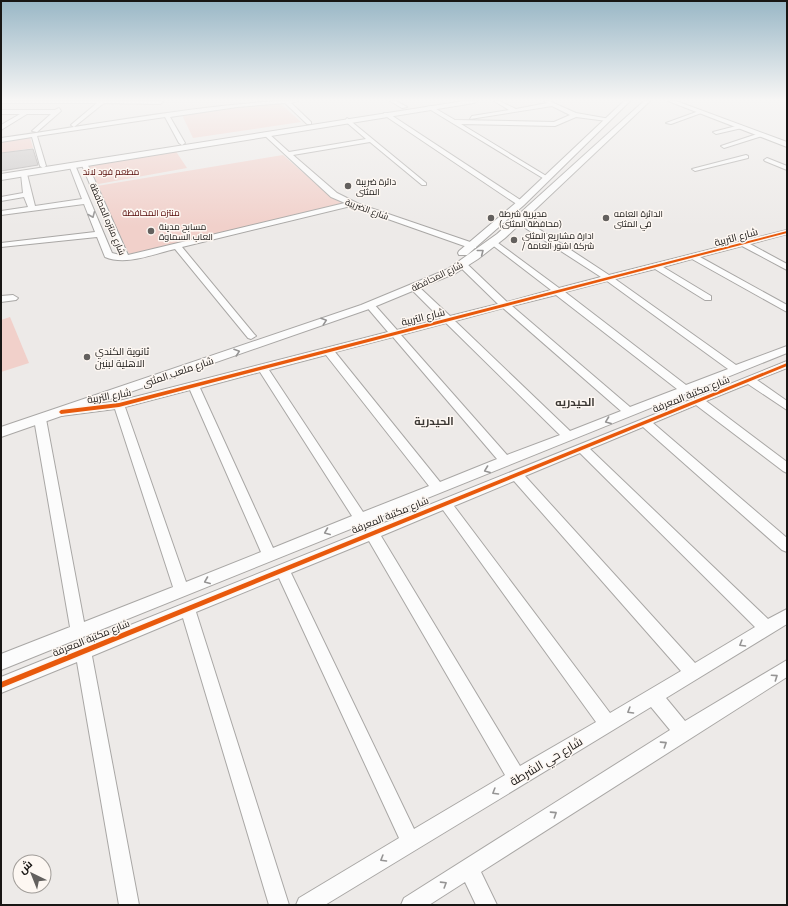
<svg xmlns="http://www.w3.org/2000/svg" width="788" height="906" viewBox="0 0 788 906" font-family="'IBM Plex Sans',Cairo,sans-serif">
	<rect width="100%" height="100%" fill="#edeae8"/>
	<!-- green -->
	<g fill="#f1d0ca">
		<path d="M281,104L301,122L193,138L182,115L252,105Z"/>
		<path d="M30,137L33,148L1,153V141Z"/>
		<path d="M175,150L187,168L93,185L89,164Z"/>
		<path d="M283,155L332,198L344,204L129,254L97,186Z"/>
		<path d="M10,317L29,363L1,372V320Z"/>
	</g>
	<!-- building -->
	<path fill="#ccc9c8" stroke="#aeabaa" d="M33,149L38,165L1,171V153Z"/>
	<g fill="none" stroke-linecap="round" stroke-linejoin="round">
		<!-- minor casing -->
		<g stroke="#a9a7a5" stroke-width="2">
			<g id="minor">
				<path d="M1,101H161L163,102L160,104L104,103L74,127L71,125L72,124L97,103H1Z"/>
				<path d="M278,101H298L291,103L311,122V124H307L285,103L237,107L170,117L185,143L182,145L179,143L165,117L37,136L46,166L43,168L40,166L32,137L1,142V138C93,125 185,107 278,101Z"/>
				<path d="M390,101H396L407,107L402,108Z"/>
				<path d="M494,101H499L516,109L547,103L544,101H549L576,113L610,119L607,121L576,117L555,126L461,124L548,177V179L546,180L426,107L431,106L455,120L554,122L570,115L552,106L470,119L472,116L509,110Z"/>
				<path d="M59,108L61,111L37,132L32,131L51,114H27L1,130V125L20,114H1V110H55Z"/>
				<path d="M699,111L704,112L671,124L666,123Z"/>
				<path d="M384,113H388L525,203L518,205L384,115Z"/>
				<path d="M347,118L426,183V185H422L370,142L293,155L337,193L359,204L476,244V248H470L351,206L182,247L254,334L256,336L251,339L248,338L175,249C153,254 126,266 105,257L97,237L1,247V243L95,232L84,204L1,215V211L28,207L24,197L1,201V197L23,193L21,174L24,172L27,174L35,206L82,199L69,165L72,163L75,165L112,253L120,255L81,163L84,161L87,163L128,255L345,203L331,197L263,134L268,133L289,152L366,139L345,121Z"/>
				<path d="M740,125L742,126V128L716,134L713,132Z"/>
				<path d="M760,133L763,135L762,136L724,148L721,146Z"/>
				<path d="M746,155L748,156V158L695,171L692,169Z"/>
				<path d="M767,158L787,166V170L765,161L764,160Z"/>
				<path d="M516,218H522L609,275L787,230V234L750,244L787,264V270L742,246L700,257L787,305V312L692,259L663,267L711,296V300H705L655,269L615,279L736,365L787,346V353L1,670V654L70,627L34,419L36,416H44L46,419L84,622L173,587L115,409L61,416L55,412L57,409L119,401L388,332L365,305L370,302L373,303L397,330L441,319L412,290V286H418L450,316L498,304L460,267L459,265L463,262L466,263L507,302L551,290L491,244L490,242L494,240L559,288L601,277L516,222ZM607,281L728,369L686,385L565,292ZM556,295L677,389L630,407L512,306ZM503,308L621,411L570,431L455,321ZM446,323L560,435L507,455L401,335ZM393,337L497,459L440,482L335,352ZM326,355L429,486L363,512L269,370ZM260,372L352,516L273,548L200,388ZM190,390L261,552L186,582L125,407Z"/>
				<path d="M13,295L18,298L16,300L1,302V296Z"/>
				<path d="M787,361V368L757,380L787,401V410L748,384L706,401L787,462V473L783,471L696,405L653,423L787,538V552L782,550L643,427L590,449L768,619L787,609V624L666,698L685,721L787,660V677L481,872L497,905H476L465,882L429,905H401L404,898L670,730L651,707L325,905H296L299,898L399,838L279,578L196,612L289,905H269L183,618L92,656L139,905H119L77,662L1,693V677ZM580,453L755,627L695,663L525,476ZM514,481L681,671L610,713L454,506ZM443,510L596,722L520,766L381,536ZM369,541L505,775L414,829L291,573Z"/>
			</g>
		</g>
		<!-- major casing -->
		<g stroke="#a9a7a5" stroke-width="2">
			<g id="major">
				<path d="M464,101H477L474,103L1,180V174Z"/>
				<path d="M624,101H630L524,205L467,255H459L458,253L459,251L518,201Z"/>
				<path d="M644,101H650L505,238L478,259L456,273L369,309L1,437V427L361,305L448,269L497,234Z"/>
				<path d="M668,101H676L787,142V147Z"/>
			</g>
		</g>
		<!-- minor -->
		<use href="#minor" fill="#fcfcfc" fill-rule="evenodd"/>
		<!-- major -->
		<use href="#major" fill="#fcfcfc" fill-rule="evenodd"/>
		<!-- cycleway casing -->
		<g stroke="#fdf7f2" stroke-width="3">
			<g id="cycleway">
				<path d="M787,231V233L119,407L61,414L59,412L61,410L119,403Z"/>
				<path d="M787,363V366L1,688V682Z"/>
			</g>
		</g>
		<!-- cycleway -->
		<use href="#cycleway" fill="#e8590c" fill-rule="evenodd"/>
	</g>
	<!-- one-way arrows -->
	<defs><path id="oneway-chevron" d="M-2-3.5L2.5 0L-2 3.5" fill="none" stroke-width="1.6" stroke-linecap="round" stroke-linejoin="round"/></defs>
	<g stroke="#959494">
		<use href="#oneway-chevron" transform="translate(92 215) rotate(67)"/>
		<use href="#oneway-chevron" transform="translate(481 252) rotate(-38)"/>
		<use href="#oneway-chevron" transform="translate(324 321) rotate(-19)"/>
		<use href="#oneway-chevron" transform="translate(237 352) rotate(-19)"/>
		<use href="#oneway-chevron" transform="translate(608 421) rotate(159)"/>
		<use href="#oneway-chevron" transform="translate(487 470) rotate(159)"/>
		<use href="#oneway-chevron" transform="translate(327 532) rotate(158)"/>
		<use href="#oneway-chevron" transform="translate(207 581) rotate(158)"/>
		<use href="#oneway-chevron" transform="translate(742 644) rotate(149)"/>
		<use href="#oneway-chevron" transform="translate(775 677) rotate(-34)"/>
		<use href="#oneway-chevron" transform="translate(630 711) rotate(149)"/>
		<use href="#oneway-chevron" transform="translate(664 744) rotate(-33)"/>
		<use href="#oneway-chevron" transform="translate(495 792) rotate(149)"/>
		<use href="#oneway-chevron" transform="translate(554 814) rotate(-33)"/>
		<use href="#oneway-chevron" transform="translate(383 859) rotate(149)"/>
		<use href="#oneway-chevron" transform="translate(444 884) rotate(-32)"/>
	</g>
	<!-- sky -->
	<linearGradient id="sky" x2="0" y2="1"><stop stop-color="#99b7c6"/><stop offset="0.44" stop-color="#f7f6f5"/><stop offset="1" stop-color="#f7f6f5" stop-opacity="0"/></linearGradient>
	<rect width="788" height="227" fill="url(#sky)"/>
	<!-- markers -->
	<g fill="#63605e" stroke="#fdf7f2" stroke-width="1.5">
		<circle cx="348" cy="186" r="4"/>
		<circle cx="491" cy="218" r="4"/>
		<circle cx="606" cy="218" r="4"/>
		<circle cx="151" cy="231" r="4"/>
		<circle cx="514" cy="240" r="4"/>
		<circle cx="87" cy="357" r="4"/>
	</g>
	<g text-anchor="middle" dominant-baseline="central" stroke-width="3" stroke-linejoin="round" paint-order="stroke">
		<!-- far-park labels -->
		<g font-size="9" fill="#540705" stroke="#fdf7f2">
			<text x="111" y="171">مطعم فود لاند</text>
			<text x="151" y="212">منتزه المحافظة</text>
		</g>
		<!-- far-poi labels -->
		<g font-size="9" fill="#181614" stroke="#fdf7f2" text-anchor="start">
			<text x="356" y="181">دائرة ضريبة<tspan x="356" dy="10">المثنى</tspan></text>
			<text x="499" y="213">مديرية شرطة<tspan x="499" dy="10">(محافظة المثنى)</tspan></text>
			<text x="614" y="213">الدائرة العامه<tspan x="614" dy="10">في المثنى</tspan></text>
			<text x="159" y="226">مسابح مدينة<tspan x="159" dy="10">العاب السماوة</tspan></text>
			<text x="522" y="235">ادارة مشاريع المثنى<tspan x="522" dy="10">/ شركة اشور العامة</tspan></text>
		</g>
		<!-- far-street labels -->
		<g font-size="9" fill="#181614" stroke="#fdf7f2">
			<text transform="translate(367 209) rotate(20)">شارع الضريبة</text>
			<text transform="translate(108 219) rotate(67)">شارع منتزه المحافظة</text>
			<text transform="translate(437 276) rotate(-26)">شارع المحافظة</text>
		</g>
		<!-- street labels -->
		<g font-size="10" fill="#181614" stroke="#fdf7f2">
			<text transform="translate(736 237) rotate(-15)">شارع التربية</text>
			<text transform="translate(423 317) rotate(-14)">شارع التربية</text>
			<text transform="translate(178 372) rotate(-19)">شارع ملعب المثنى</text>
			<text transform="translate(691 394) rotate(-22)">شارع مكتبة المعرفة</text>
			<text transform="translate(109 396) rotate(-10)">شارع التربية</text>
			<text transform="translate(390 515) rotate(-22)">شارع مكتبة المعرفة</text>
			<text transform="translate(91 638) rotate(-22)">شارع مكتبة المعرفة</text>
		</g>
		<!-- poi labels -->
		<g font-size="10" fill="#181614" stroke="#fdf7f2" text-anchor="start">
			<text x="95" y="351">ثانوية الكندي<tspan x="95" dy="12">الاهلية لبنين</tspan></text>
		</g>
		<!-- neighbourhood labels -->
		<g font-size="11" font-weight="bold" fill="#3b3733" stroke="#fdf7f2">
			<text x="575" y="402">الحيدريه</text>
			<text x="434" y="421">الحيدرية</text>
		</g>
		<!-- near-street labels -->
		<g font-size="12" fill="#181614" stroke="#fdf7f2">
			<text transform="translate(546 761) rotate(-31)">شارع حي الشرطة</text>
		</g>
	</g>
	<!-- border -->
	<rect width="788" height="906" fill="none" stroke="#181614" stroke-width="4"/>
	<!-- north arrow -->
	<g transform="translate(32 874) rotate(317)"><circle r="19" fill="#fdf7f2" stroke="#a19d99"/>
	<path d="M0-3L7 15L0 10L-7 15Z" fill="#63605e"/>
	<text y="-6" font-size="11" font-weight="bold" text-anchor="middle" fill="#181614">ش</text>
	</g>
</svg>
